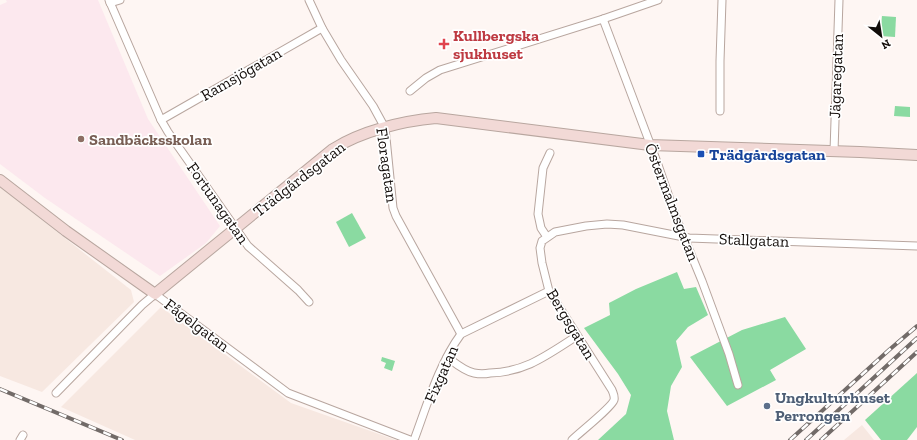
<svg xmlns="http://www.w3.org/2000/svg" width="917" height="440" viewBox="0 0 917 440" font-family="'Zilla Slab',serif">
	<rect width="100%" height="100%" fill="#fef6f3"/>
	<!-- built -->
	<g fill="#f7e8e1">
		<path d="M0,187L131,290L134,302L42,392L0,376Z"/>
		<path d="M161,307L291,403L396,440H135L61,407Z"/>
		<path d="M862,425L874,440H844Z"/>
	</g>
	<!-- education -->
	<path fill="#fce8ee" d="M6,0H98L148,119L220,226L206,243L160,276L45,198L0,164V5L7,2Z"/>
	<!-- green -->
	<g fill="#8adaa1">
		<path d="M882,16L896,17L895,37L880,36Z"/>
		<path d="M895,106L910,107V117L894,116Z"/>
		<path d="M352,213L366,238L349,247L336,222Z"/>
		<path d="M677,272L684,289L696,287L708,315L688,327L676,341L682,367L671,386L667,411L674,440H598L626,414L631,395L618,374L584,328L610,315L609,303L636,289Z"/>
		<path d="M785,317L806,349L770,370L776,380L727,406L690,357L742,330Z"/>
		<path d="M382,357L395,361L392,371L384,368L386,363L381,361Z"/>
		<path d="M917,373V427L907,440H881L865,420Z"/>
	</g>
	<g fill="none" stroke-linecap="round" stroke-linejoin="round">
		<!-- street casing -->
		<g stroke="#b8a69f" stroke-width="9">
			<g id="street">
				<path d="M109,0L161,120L168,132L248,246L298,290L309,302"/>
				<path d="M309,0L322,28L341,60L373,106L385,128L393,208L396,216L461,334"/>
				<path d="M110,3L120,0"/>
				<path d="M603,19L657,162L677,220L702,281L729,354L738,385"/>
				<path d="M410,91L426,78L440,70L603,19L658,0"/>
				<path d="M720,111V61L722,0"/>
				<path d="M161,120L322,28"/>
				<path d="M834,151L839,0"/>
				<path d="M547,237L541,228L538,214L543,168L550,153"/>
				<path d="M447,357C455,363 464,371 474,373C479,374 485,374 490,373C526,372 547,355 577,336"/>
				<path d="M56,393L142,305L155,294L288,393L410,440"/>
				<path d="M20,440L23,435"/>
				<path d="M414,440C427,405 439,364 461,334L549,291"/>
				<path d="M572,440C579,433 612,407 614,400C615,396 613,393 612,390L549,291L542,263L540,248L542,241L555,232L586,226L607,224L623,225L689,238L917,246"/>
			</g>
		</g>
		<!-- secondary casing -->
		<g stroke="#b8a69f" stroke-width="12">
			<path id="secondary" d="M0,180L66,231L155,294L333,149C362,131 402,121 436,118L650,145L860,152L917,155"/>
		</g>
		<!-- street -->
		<use href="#street" stroke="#fff" stroke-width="7"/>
		<!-- secondary -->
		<use href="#secondary" stroke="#f2d9d6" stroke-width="10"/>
		<!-- rail casing -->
		<g stroke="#726b68" stroke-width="4">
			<g id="rail">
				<path d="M0,389L122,440"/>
				<path d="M790,440L889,350L917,326"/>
				<path d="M806,440L917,338"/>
				<path d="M821,440L917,352"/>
			</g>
		</g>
		<!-- rail -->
		<use href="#rail" stroke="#fff" stroke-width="2.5" stroke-dasharray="8" stroke-linecap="butt"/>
	</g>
	<!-- markers -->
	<path fill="#e0444e" stroke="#fff" stroke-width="1.5" d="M442 38h4v4h4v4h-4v4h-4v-4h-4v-4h4z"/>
	<circle fill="#8d6e63" stroke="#fff" stroke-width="1.5" cx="81" cy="139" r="4"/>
	<rect fill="#1a4fb4" stroke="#fff" stroke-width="1.5" x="697" y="150" width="8" height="8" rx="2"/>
	<circle fill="#5c6f8a" stroke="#fff" stroke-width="1.5" cx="767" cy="406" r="4"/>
	<g text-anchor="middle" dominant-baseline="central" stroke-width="3.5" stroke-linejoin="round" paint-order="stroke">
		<!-- health labels -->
		<g font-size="16" font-weight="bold" fill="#be3a42" stroke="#fff" text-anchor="start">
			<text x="453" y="35">Kullbergska<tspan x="453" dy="18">sjukhuset</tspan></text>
		</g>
		<!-- street labels -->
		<g font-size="16" fill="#120c09" stroke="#fff">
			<text transform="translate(241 74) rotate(-30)">Ramsjögatan</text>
			<text transform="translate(836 76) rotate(-88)">Jägaregatan</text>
			<text transform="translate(387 165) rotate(82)">Floragatan</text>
			<text transform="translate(299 179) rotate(-38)">Trädgårdsgatan</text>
			<text transform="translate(672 202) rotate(69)">Östermalmsgatan</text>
			<text transform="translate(218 203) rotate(55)">Fortunagatan</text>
			<text transform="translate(754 240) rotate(2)">Stallgatan</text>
			<text transform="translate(571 324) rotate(59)">Bergsgatan</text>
			<text transform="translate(197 325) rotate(37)">Fågelgatan</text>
			<text transform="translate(441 374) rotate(-66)">Fixgatan</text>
		</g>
		<!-- education labels -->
		<g font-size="16" font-weight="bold" fill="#785e54" stroke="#fff" text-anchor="start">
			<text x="89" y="139">Sandbäcksskolan</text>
		</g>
		<!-- transit labels -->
		<g font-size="16" font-weight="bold" fill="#164399" stroke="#fff" text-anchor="start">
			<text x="709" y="154">Trädgårdsgatan</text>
		</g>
		<!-- service labels -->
		<g font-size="16" font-weight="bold" fill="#4e5e75" stroke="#fff" text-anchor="start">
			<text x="775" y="397">Ungkulturhuset<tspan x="775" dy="18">Perrongen</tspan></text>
		</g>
	</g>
	<!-- north arrow -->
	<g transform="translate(881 36) rotate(150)" stroke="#ffffff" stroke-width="3" paint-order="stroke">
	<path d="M0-3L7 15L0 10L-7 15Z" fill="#120c09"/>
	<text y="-6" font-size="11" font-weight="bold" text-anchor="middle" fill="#120c09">N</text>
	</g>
</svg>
